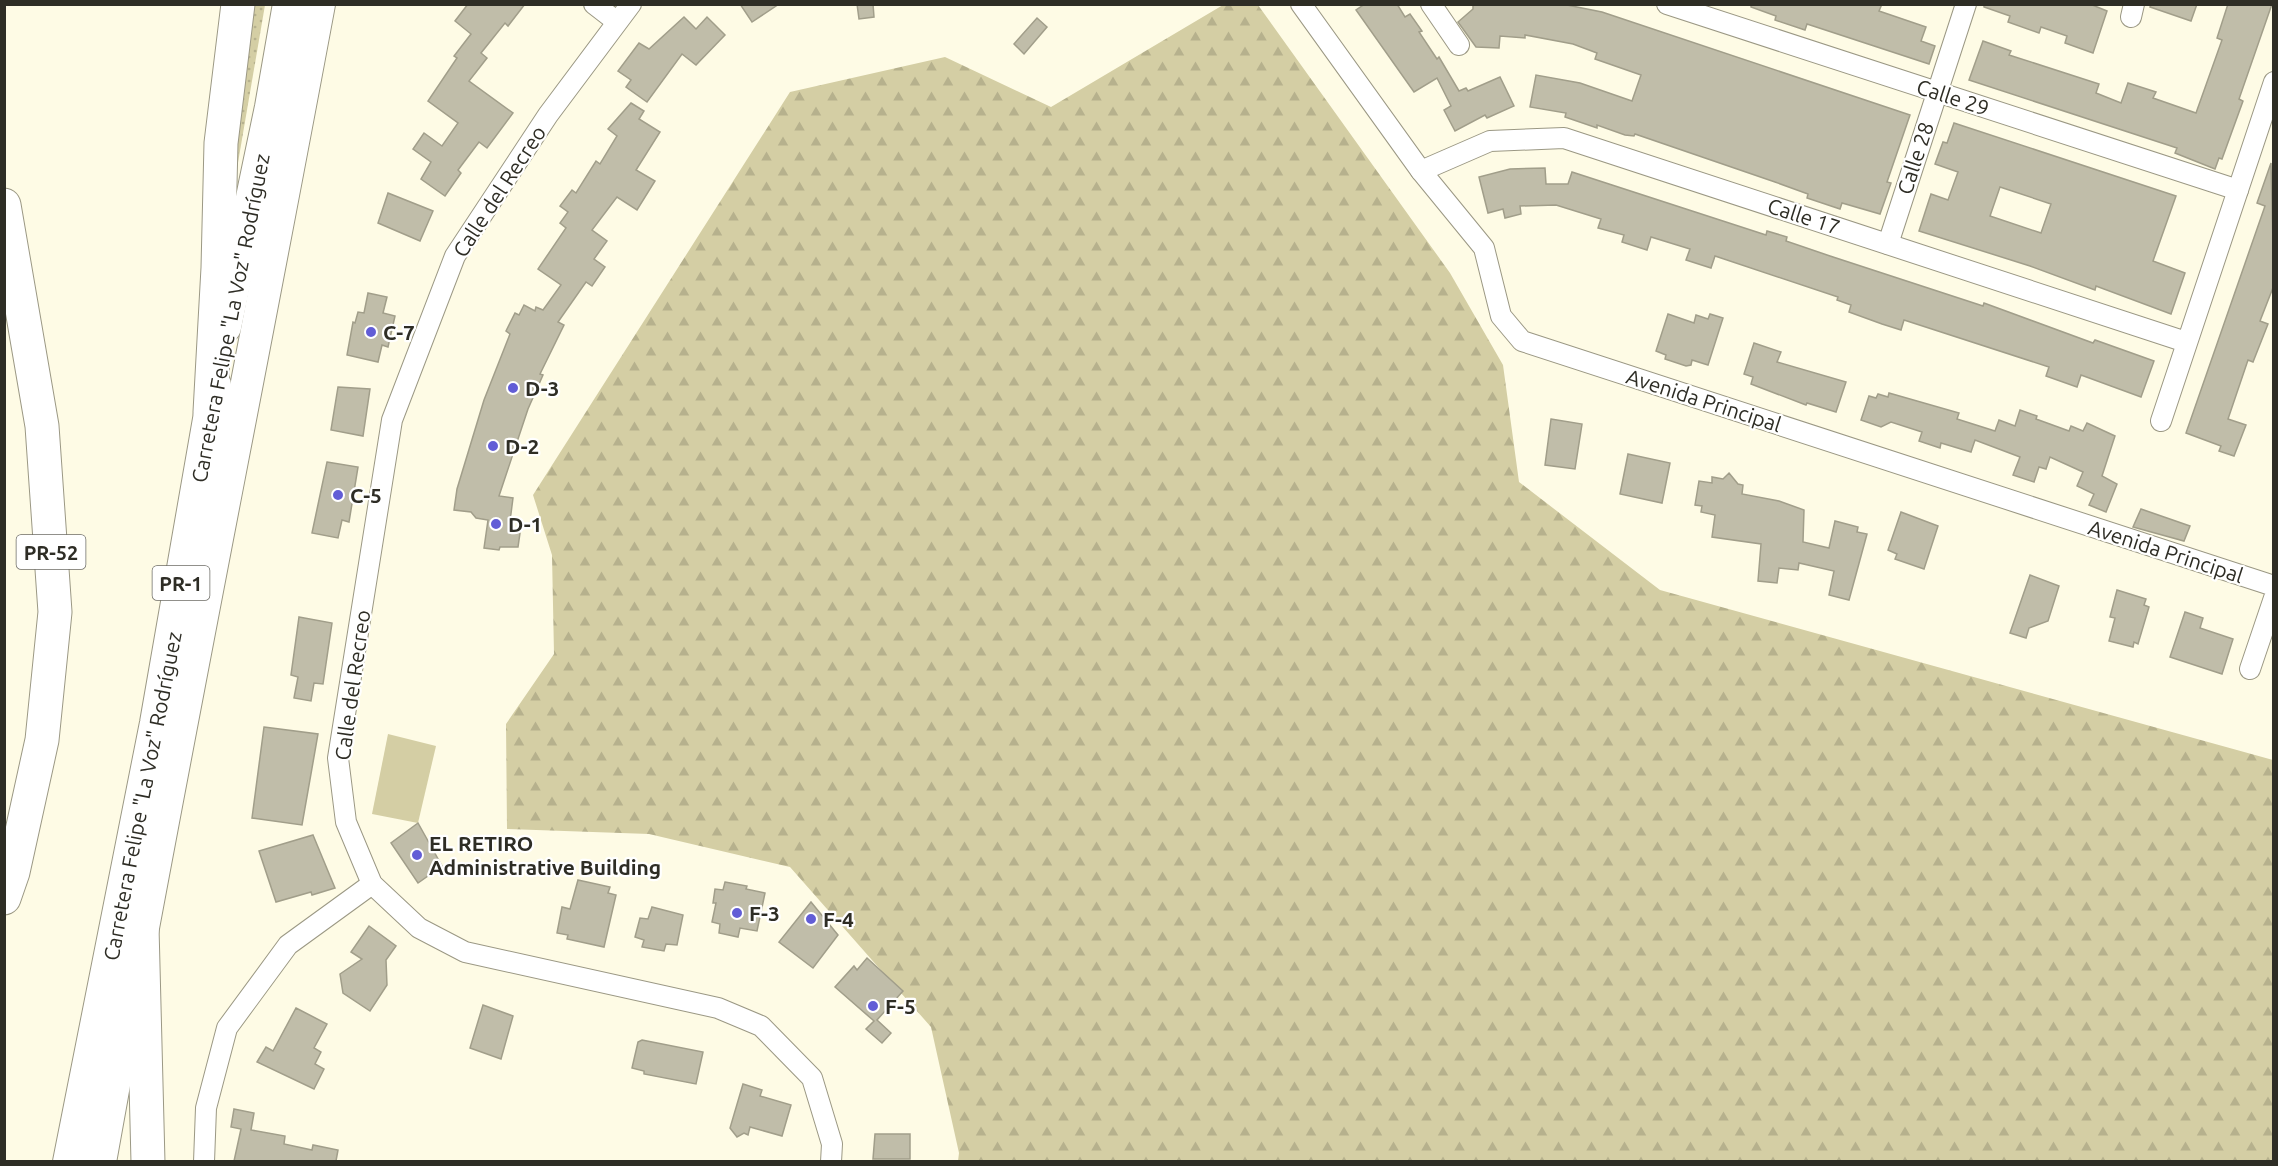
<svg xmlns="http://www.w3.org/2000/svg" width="2278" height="1166" viewBox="0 0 2278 1166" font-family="Ubuntu,sans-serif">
	<defs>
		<pattern id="grass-dots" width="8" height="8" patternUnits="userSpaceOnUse" patternTransform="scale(1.5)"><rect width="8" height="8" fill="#d4cea4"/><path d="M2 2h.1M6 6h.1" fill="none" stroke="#b6b18d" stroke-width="1.8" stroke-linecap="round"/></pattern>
		<pattern id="forest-firs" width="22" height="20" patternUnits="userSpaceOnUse" patternTransform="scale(1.5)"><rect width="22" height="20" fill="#d4cea4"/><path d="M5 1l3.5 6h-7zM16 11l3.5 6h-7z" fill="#b6b18d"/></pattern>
	</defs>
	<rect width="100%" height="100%" fill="#fefbe5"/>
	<!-- grass -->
	<path fill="url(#grass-dots)" d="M247,5H265L229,215Z"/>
	<!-- forest -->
	<path fill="url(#forest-firs)" d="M1223,5H1258L1450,273L1503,365L1519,482L1660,590L2273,760V1161H958L959,1153L931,1027L790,867L649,834L507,829L506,724L554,654L552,555L533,495L790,92L945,57L1051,107Z"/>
	<!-- park -->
	<path fill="#d4cea4" d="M388,734L436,746L418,823L372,814Z"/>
	<!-- building -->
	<g fill="#c0bda9" stroke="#a19e8a" stroke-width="1.5" fill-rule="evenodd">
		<path d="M468,4H525L508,26L505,23L481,53L487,58L469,81L513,113L487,148L479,142L458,170L461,173L445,196L421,179L431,162L413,149L424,133L442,146L458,123L428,101L457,58L454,56L471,34L455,21Z"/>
		<path d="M740,4H779L752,22Z"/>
		<path d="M857,4H873L874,17L859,19Z"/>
		<path d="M1365,4H1397L1405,17L1410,14L1422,31L1419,32L1437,59L1439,57L1459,91L1466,88L1468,91L1500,77L1514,106L1487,118L1485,115L1455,131L1444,110L1451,106L1437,78L1414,92L1356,10Z"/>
		<path d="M1473,4H1562L1602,12L1910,115L1887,182L1891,183L1880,214L1842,203L1840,209L1807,198L1808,194L1775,182L1635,134L1634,136L1625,135L1597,125V128L1565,117L1566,113L1530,107L1536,75L1580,83L1632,101L1641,75L1595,59L1597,53L1573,44L1525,35V38L1500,36L1499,48L1476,47L1458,22L1473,9Z"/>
		<path d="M1751,4H1882L1879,11L1926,27L1921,41L1935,46L1929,64L1807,24L1805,30L1775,20L1776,16L1751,7Z"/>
		<path d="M1984,4H2090L2107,11L2093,53L2065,43L2067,36L2041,27L2039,33L2008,22L2010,16L1984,7Z"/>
		<path d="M2151,4H2197L2191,21L2150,7Z"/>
		<path d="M2228,4H2272L2239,99L2243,101L2222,159L2219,158L2215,169L2175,153L2177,148L1969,80L1983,41L2011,51L2009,55L2099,84L2096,93L2121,103L2128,83L2156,92L2153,98L2196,113L2222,40L2217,38Z"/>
		<path d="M684,17L696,29L707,17L725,35L696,65L682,54L647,102L626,87L631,80L618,71L639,43L649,49Z"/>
		<path d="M1037,18L1047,27L1024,54L1014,44Z"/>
		<path d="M631,103L644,111L639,119L660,132L636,170L655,181L637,210L617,197L592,230L607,241L594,259L605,267L592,286L586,282L558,322L564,325L540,374L543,375L528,409L499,496L513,498L509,529L520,533L518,547H500L499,550L484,548L488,520L476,518L471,512L454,510L457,489L484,400L510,334L506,331L515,313L519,315L524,305L535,311L536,307L543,310L561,285L538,269L566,228L560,223L568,212L560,206L572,190L576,193L596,161L600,164L617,136L608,129Z"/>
		<path d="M1954,123L2176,196L2153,261L2185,273L2171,314L2096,286L2095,290L2030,266L1919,231L1931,194L1948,200L1958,172L1935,164L1943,142L1947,143ZM2000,187L2051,204L2041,233L1990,216Z"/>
		<path d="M2271,163L2274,285L2260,321L2268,324L2253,362L2248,360L2228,419L2246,425L2234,456L2219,451L2221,446L2186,433L2265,206L2257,203Z"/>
		<path d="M1545,168L1546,184H1568L1572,172L1766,235L1767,231L1787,237L1786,241L1830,256L1983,306L1984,303L2093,343L2095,340L2154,361L2141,397L2081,375L2077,387L2046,376L2049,367L1904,320L1901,330L1882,324L1849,312L1851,305L1837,300L1838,297L1715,256L1711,268L1686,260L1690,249L1651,237L1647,250L1622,242L1624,235L1598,228L1601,219L1556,205L1520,206L1521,214L1505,218L1503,209L1488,213L1479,177L1510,169Z"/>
		<path d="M388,193L433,211L420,241L378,223Z"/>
		<path d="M368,293L387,297L383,313L395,316L388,347L382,345L378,362L347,355L353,322L355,323L358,312L364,313Z"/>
		<path d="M1668,314L1694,323L1696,315L1708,319L1710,314L1723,318L1708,365L1692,360L1691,365L1686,366L1665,359L1666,355L1656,351Z"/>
		<path d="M1754,343L1781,352L1777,362L1846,382L1836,412L1807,403L1806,405L1751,384L1753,377L1744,374Z"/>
		<path d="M338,387L370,389L363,436L331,430Z"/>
		<path d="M1889,393L1959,413L1957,419L1995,431L1999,420L2015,426L2020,410L2037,416L2036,419L2069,431L2071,426L2083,431L2087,423L2115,436L2102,476L2117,484L2106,512L2089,505L2094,494L2077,486L2083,472L2050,457L2046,469L2039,467L2034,482L2013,475L2020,457L1975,440L1971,452L1941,443L1940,448L1919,441L1922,432L1891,422L1881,427L1861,420L1869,396L1876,398L1878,394L1888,397Z"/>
		<path d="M1551,419L1582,424L1575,469L1545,465Z"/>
		<path d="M1628,454L1670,463L1662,503L1620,494Z"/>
		<path d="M327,462L358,467L349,522L342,520L338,538L312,533Z"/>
		<path d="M1729,473L1738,484L1743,485L1742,494L1779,501L1804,510L1803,542L1829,548L1835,521L1858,527L1857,532L1867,534L1849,600L1829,595L1834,571L1799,563L1798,570L1779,568L1777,583L1758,581L1761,544L1712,537L1715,515L1701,512L1702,506L1695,505L1699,481L1712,483V477L1723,479Z"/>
		<path d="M2141,509L2190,526L2184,541L2133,527Z"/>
		<path d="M1901,512L1938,526L1924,569L1895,559L1897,554L1888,550Z"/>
		<path d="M2030,575L2059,586L2048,621L2029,628L2026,638L2010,633Z"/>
		<path d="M2117,590L2146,599L2144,605L2149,607L2138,644L2134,642L2133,647L2109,641L2115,618L2110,617Z"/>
		<path d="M2185,612L2203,618L2200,628L2233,639L2222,674L2170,657Z"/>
		<path d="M299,617L332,623L323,684L314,683L311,701L294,698L298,677L291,675Z"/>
		<path d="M264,727L318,734L302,825L252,818Z"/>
		<path d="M418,823L442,866L418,883L391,843Z"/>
		<path d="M313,835L335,888L312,895L311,892L276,902L259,851Z"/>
		<path d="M578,880L610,887L608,893L616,895L604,947L567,939L568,935L557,933L562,907L570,909Z"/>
		<path d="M725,882L747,886L746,889L765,893L757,931L740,928L738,937L719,933L720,924L712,922L716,903H713L715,889L723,890Z"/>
		<path d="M811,902L838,935L813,968L779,942Z"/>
		<path d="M652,907L683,915L677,945L666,944L664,951L642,947L644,940L635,937L640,918L648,919Z"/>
		<path d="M369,926L396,946L386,960L387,985L370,1011L343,993L340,974L362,959L351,952Z"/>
		<path d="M867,958L903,991L877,1020L891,1033L882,1043L866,1029L874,1021L835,987L854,966L857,970Z"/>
		<path d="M483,1005L513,1016L501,1059L470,1048Z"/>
		<path d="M296,1008L327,1024L314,1048L321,1052L315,1064L324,1069L314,1089L257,1062L266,1047L273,1051Z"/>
		<path d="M642,1040L703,1052L696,1084L644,1074V1071L632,1068L638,1042Z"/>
		<path d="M743,1084L762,1090L760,1096L791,1105L782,1136L750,1127L748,1135L744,1133L737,1137L730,1128Z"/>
		<path d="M234,1109L254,1113L251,1130L285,1136L284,1144L312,1150L313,1145L338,1150L336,1161H234L241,1129L231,1127Z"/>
		<path d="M875,1134H910V1159H873Z"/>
	</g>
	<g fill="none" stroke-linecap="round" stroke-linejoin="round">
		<!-- minor casing -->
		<g stroke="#9b9884" stroke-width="22">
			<g id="minor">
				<path d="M594,4L616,21"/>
				<path d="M631,4L548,115L455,256L392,420L338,758L346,822L372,884L419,928L465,952L718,1008L761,1026L812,1078L832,1144L831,1162"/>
				<path d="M1301,4L1421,171L1484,248L1501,316L1522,341L2274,586"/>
				<path d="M1431,4L1459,45"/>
				<path d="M1667,4L2238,190"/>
				<path d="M2131,17L2134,4"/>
				<path d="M1421,171L1490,141L1564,138L2186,342"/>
				<path d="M1888,244L1966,4"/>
				<path d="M2161,421L2274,82"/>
				<path d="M2250,669L2274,598"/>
				<path d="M204,1162L206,1108L227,1028L288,945L372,884"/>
			</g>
		</g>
		<!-- trunk casing -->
		<g stroke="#9b9884" stroke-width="34">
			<g id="trunk">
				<path d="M225,327L271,107L289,4"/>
				<path d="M69,1162L156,723L215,385"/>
				<path d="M100,1162C169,775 247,391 319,4"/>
			</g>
		</g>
		<!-- motorway casing -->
		<g stroke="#9b9884" stroke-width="35">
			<g id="motorway">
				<path d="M4,205L42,426L55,612L42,740L13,872L4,898"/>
				<path d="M210,412L218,268L221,143L238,4"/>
				<path d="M142,927L148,1162"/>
			</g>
		</g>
		<!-- minor -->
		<use href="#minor" stroke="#fff" stroke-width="20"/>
		<!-- trunk -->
		<use href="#trunk" stroke="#fff" stroke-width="32"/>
		<!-- motorway -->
		<use href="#motorway" stroke="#fff" stroke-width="33"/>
	</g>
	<!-- markers -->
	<g fill="#625dd6" stroke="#fff" stroke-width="2">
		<circle cx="371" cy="332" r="6"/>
		<circle cx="513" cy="388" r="6"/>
		<circle cx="493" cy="446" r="6"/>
		<circle cx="338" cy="495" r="6"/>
		<circle cx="496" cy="524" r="6"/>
		<circle cx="417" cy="855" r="6"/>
		<circle cx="737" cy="913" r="6"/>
		<circle cx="811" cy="919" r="6"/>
		<circle cx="873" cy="1006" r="6"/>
	</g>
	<g text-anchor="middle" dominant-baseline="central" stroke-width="4.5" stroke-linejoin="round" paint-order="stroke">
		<!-- shield labels -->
		<g fill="#fff" stroke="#6d6c66" stroke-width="1.5">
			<rect x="16.5" y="535" width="69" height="34" rx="4.5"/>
			<rect x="152.5" y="566" width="57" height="34" rx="4.5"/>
		</g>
		<g font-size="20" font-weight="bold" fill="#2e2d25">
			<text x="51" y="552">PR-52</text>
			<text x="181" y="583">PR-1</text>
		</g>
		<!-- street labels -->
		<g font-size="21" fill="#2e2d25" stroke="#fff">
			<text transform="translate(1953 97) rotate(18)">Calle 29</text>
			<text transform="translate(1915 158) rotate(-72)">Calle 28</text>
			<text transform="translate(499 191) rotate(-57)">Calle del Recreo</text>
			<text transform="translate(1804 216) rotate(18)">Calle 17</text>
			<text transform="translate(230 318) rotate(-79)">Carretera Felipe "La Voz" Rodríguez</text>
			<text transform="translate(1704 400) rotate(18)">Avenida Principal</text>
			<text transform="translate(2166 551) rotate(18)">Avenida Principal</text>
			<text transform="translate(352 685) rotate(-82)">Calle del Recreo</text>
			<text transform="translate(142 796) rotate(-79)">Carretera Felipe "La Voz" Rodríguez</text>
		</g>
		<!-- poi labels -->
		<g font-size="21" font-weight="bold" fill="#2e2d25" stroke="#fff" text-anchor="start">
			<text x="383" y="332">C-7</text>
			<text x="525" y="388">D-3</text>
			<text x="505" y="446">D-2</text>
			<text x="350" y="495">C-5</text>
			<text x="508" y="524">D-1</text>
			<text x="429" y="843">EL RETIRO<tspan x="429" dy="24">Administrative Building</tspan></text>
			<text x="749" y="913">F-3</text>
			<text x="823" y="919">F-4</text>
			<text x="885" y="1006">F-5</text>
		</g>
	</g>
	<!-- border -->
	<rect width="2278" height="1166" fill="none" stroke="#2e2d25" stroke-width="12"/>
</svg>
